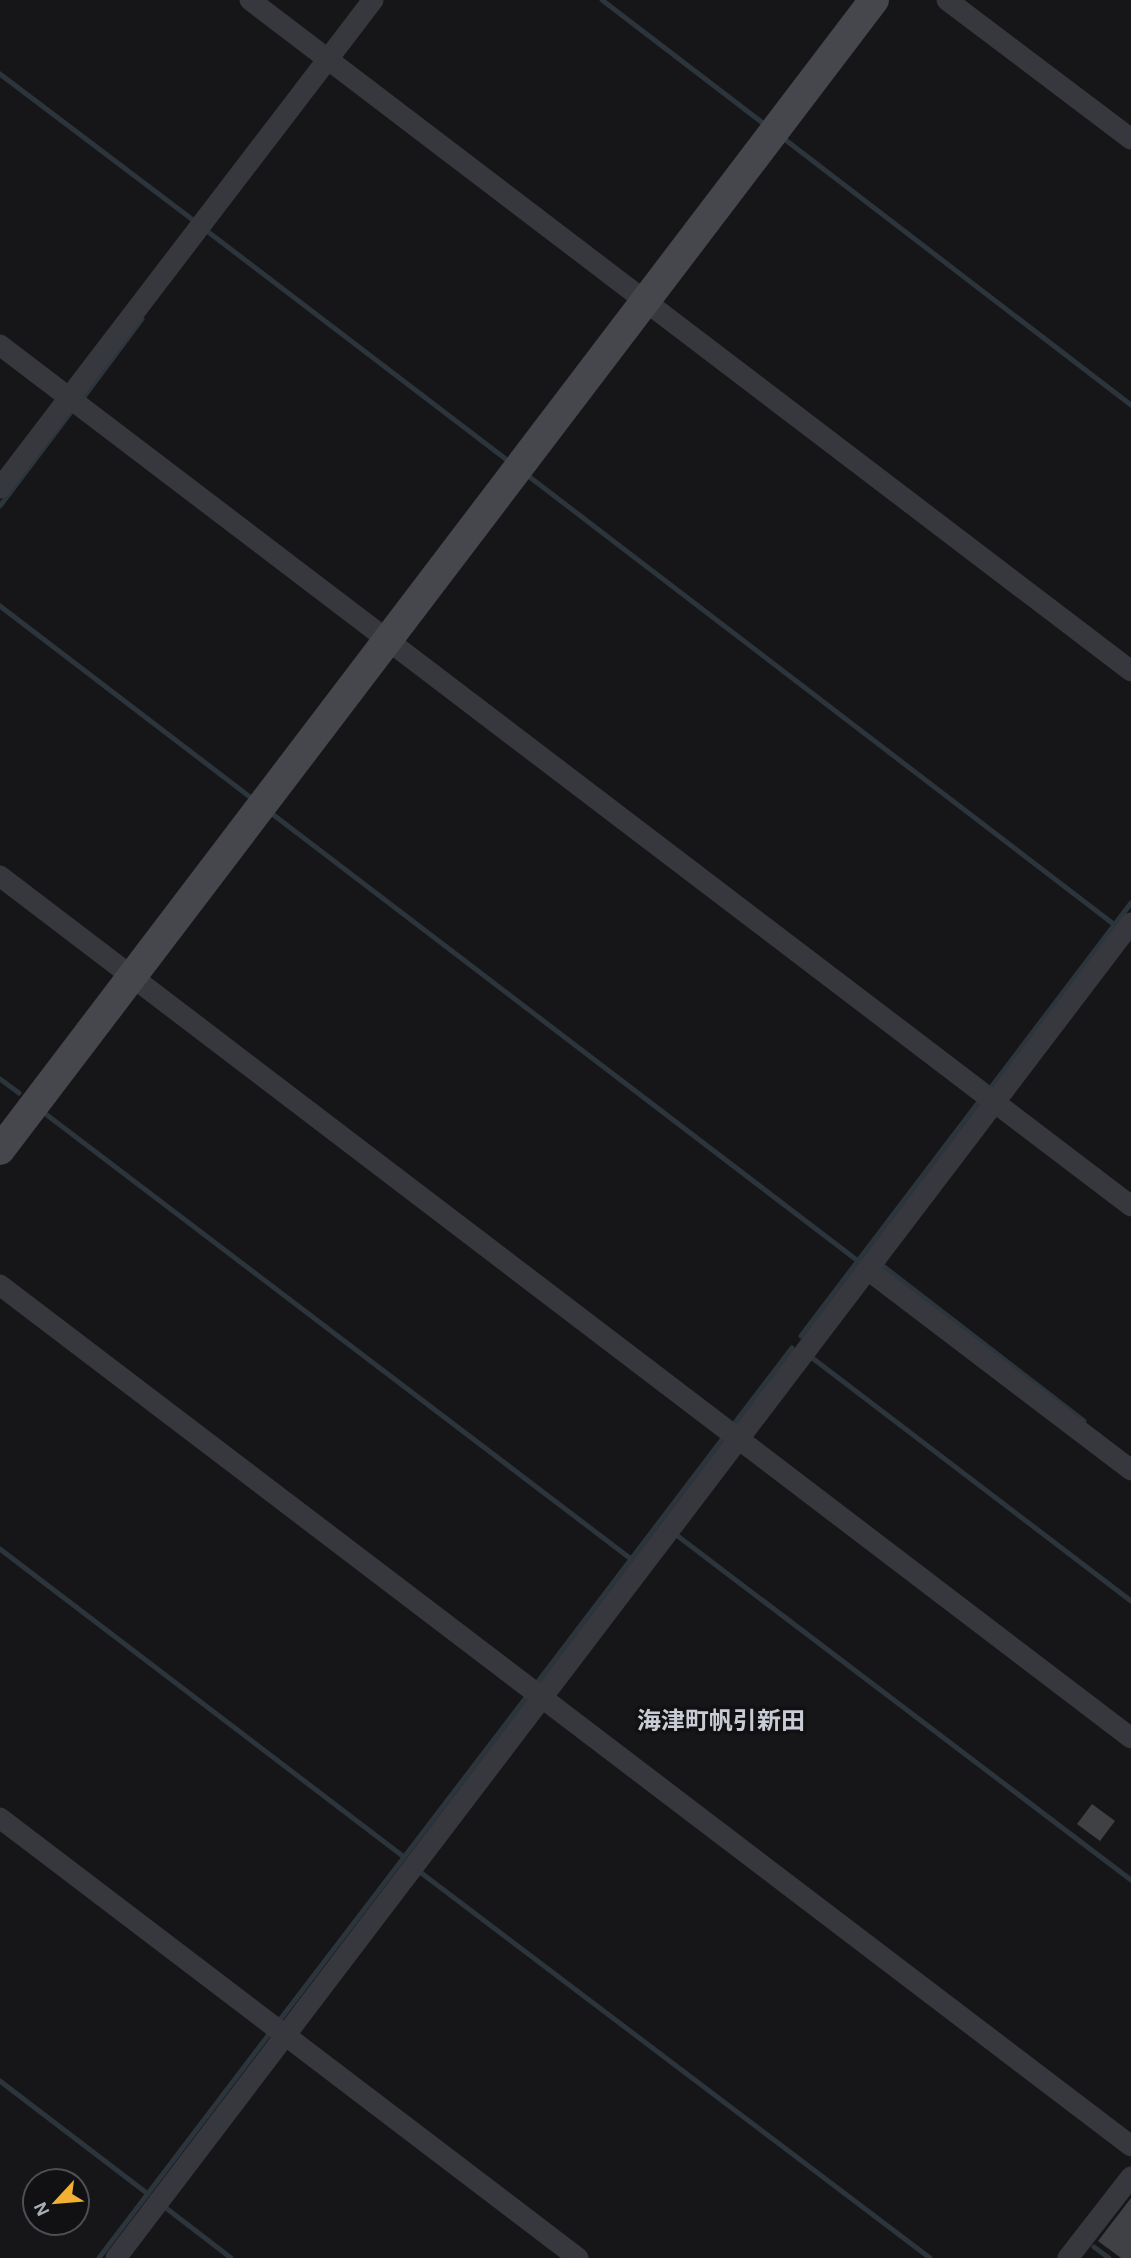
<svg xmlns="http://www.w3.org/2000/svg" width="1131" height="2258" viewBox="0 0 1131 2258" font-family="'Alegreya Sans','Noto Sans JP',sans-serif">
	<rect width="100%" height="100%" fill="#161618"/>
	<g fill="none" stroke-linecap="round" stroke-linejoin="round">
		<!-- stream -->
		<g stroke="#2c353c" stroke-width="5">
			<path d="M602,0L764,124"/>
			<path d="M0,74L193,220"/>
			<path d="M783,138L1131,405"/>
			<path d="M203,228L507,460"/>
			<path d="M83,398L142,319"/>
			<path d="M527,475L1120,929"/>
			<path d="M0,506L74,408"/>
			<path d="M0,606L250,797"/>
			<path d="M271,813L858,1261"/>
			<path d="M0,1079L19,1093"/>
			<path d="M992,1086L1131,903"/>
			<path d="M43,1112L631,1559"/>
			<path d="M883,1266L1084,1421"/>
			<path d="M801,1336L981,1099"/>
			<path d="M811,1357L1131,1601"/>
			<path d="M734,1424L792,1348"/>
			<path d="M675,1534L1131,1880"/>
			<path d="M0,1549L404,1857"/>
			<path d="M537,1683L724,1437"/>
			<path d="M420,1872L930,2258"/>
			<path d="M279,2021L528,1695"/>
			<path d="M0,2081L148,2194"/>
			<path d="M166,2208L231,2258"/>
			<path d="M1094,2247L1109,2258"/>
			<path d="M99,2258L270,2033"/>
		</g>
	</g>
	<!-- building -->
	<g fill="#404145">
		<path d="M1092,1804L1115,1821L1100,1841L1077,1824Z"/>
		<path d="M1131,2198V2258H1121L1098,2241Z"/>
	</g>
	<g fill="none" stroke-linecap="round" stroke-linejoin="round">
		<!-- street -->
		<g stroke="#37383d" stroke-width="21">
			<path d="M250,0L1131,671"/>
			<path d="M947,0L1131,139"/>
			<path d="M0,345L1131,1206"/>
			<path d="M0,488L373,0"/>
			<path d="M0,876L1131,1738"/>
			<path d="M868,1270L1131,1470"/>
			<path d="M0,1285L1131,2146"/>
			<path d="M0,1818L578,2258"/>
			<path d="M116,2258L1131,923"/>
			<path d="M1068,2258L1131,2177"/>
		</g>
		<!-- secondary -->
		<path stroke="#45474d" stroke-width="30" d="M0,1150L874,0"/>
	</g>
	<g text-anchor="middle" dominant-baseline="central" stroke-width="7" stroke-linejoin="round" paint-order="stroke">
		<!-- quarter labels -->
		<g font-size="24" font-weight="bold" fill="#c9ccd4" stroke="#111113">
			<text x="721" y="1722">海津町帆引新田</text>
		</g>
	</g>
	<!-- north arrow -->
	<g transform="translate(56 2202) rotate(244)"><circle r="33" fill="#111113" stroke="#4d4f55" stroke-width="2"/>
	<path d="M0-5L12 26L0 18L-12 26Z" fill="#f2b134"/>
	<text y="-10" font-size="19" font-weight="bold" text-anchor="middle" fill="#a8adb8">N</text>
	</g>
</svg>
